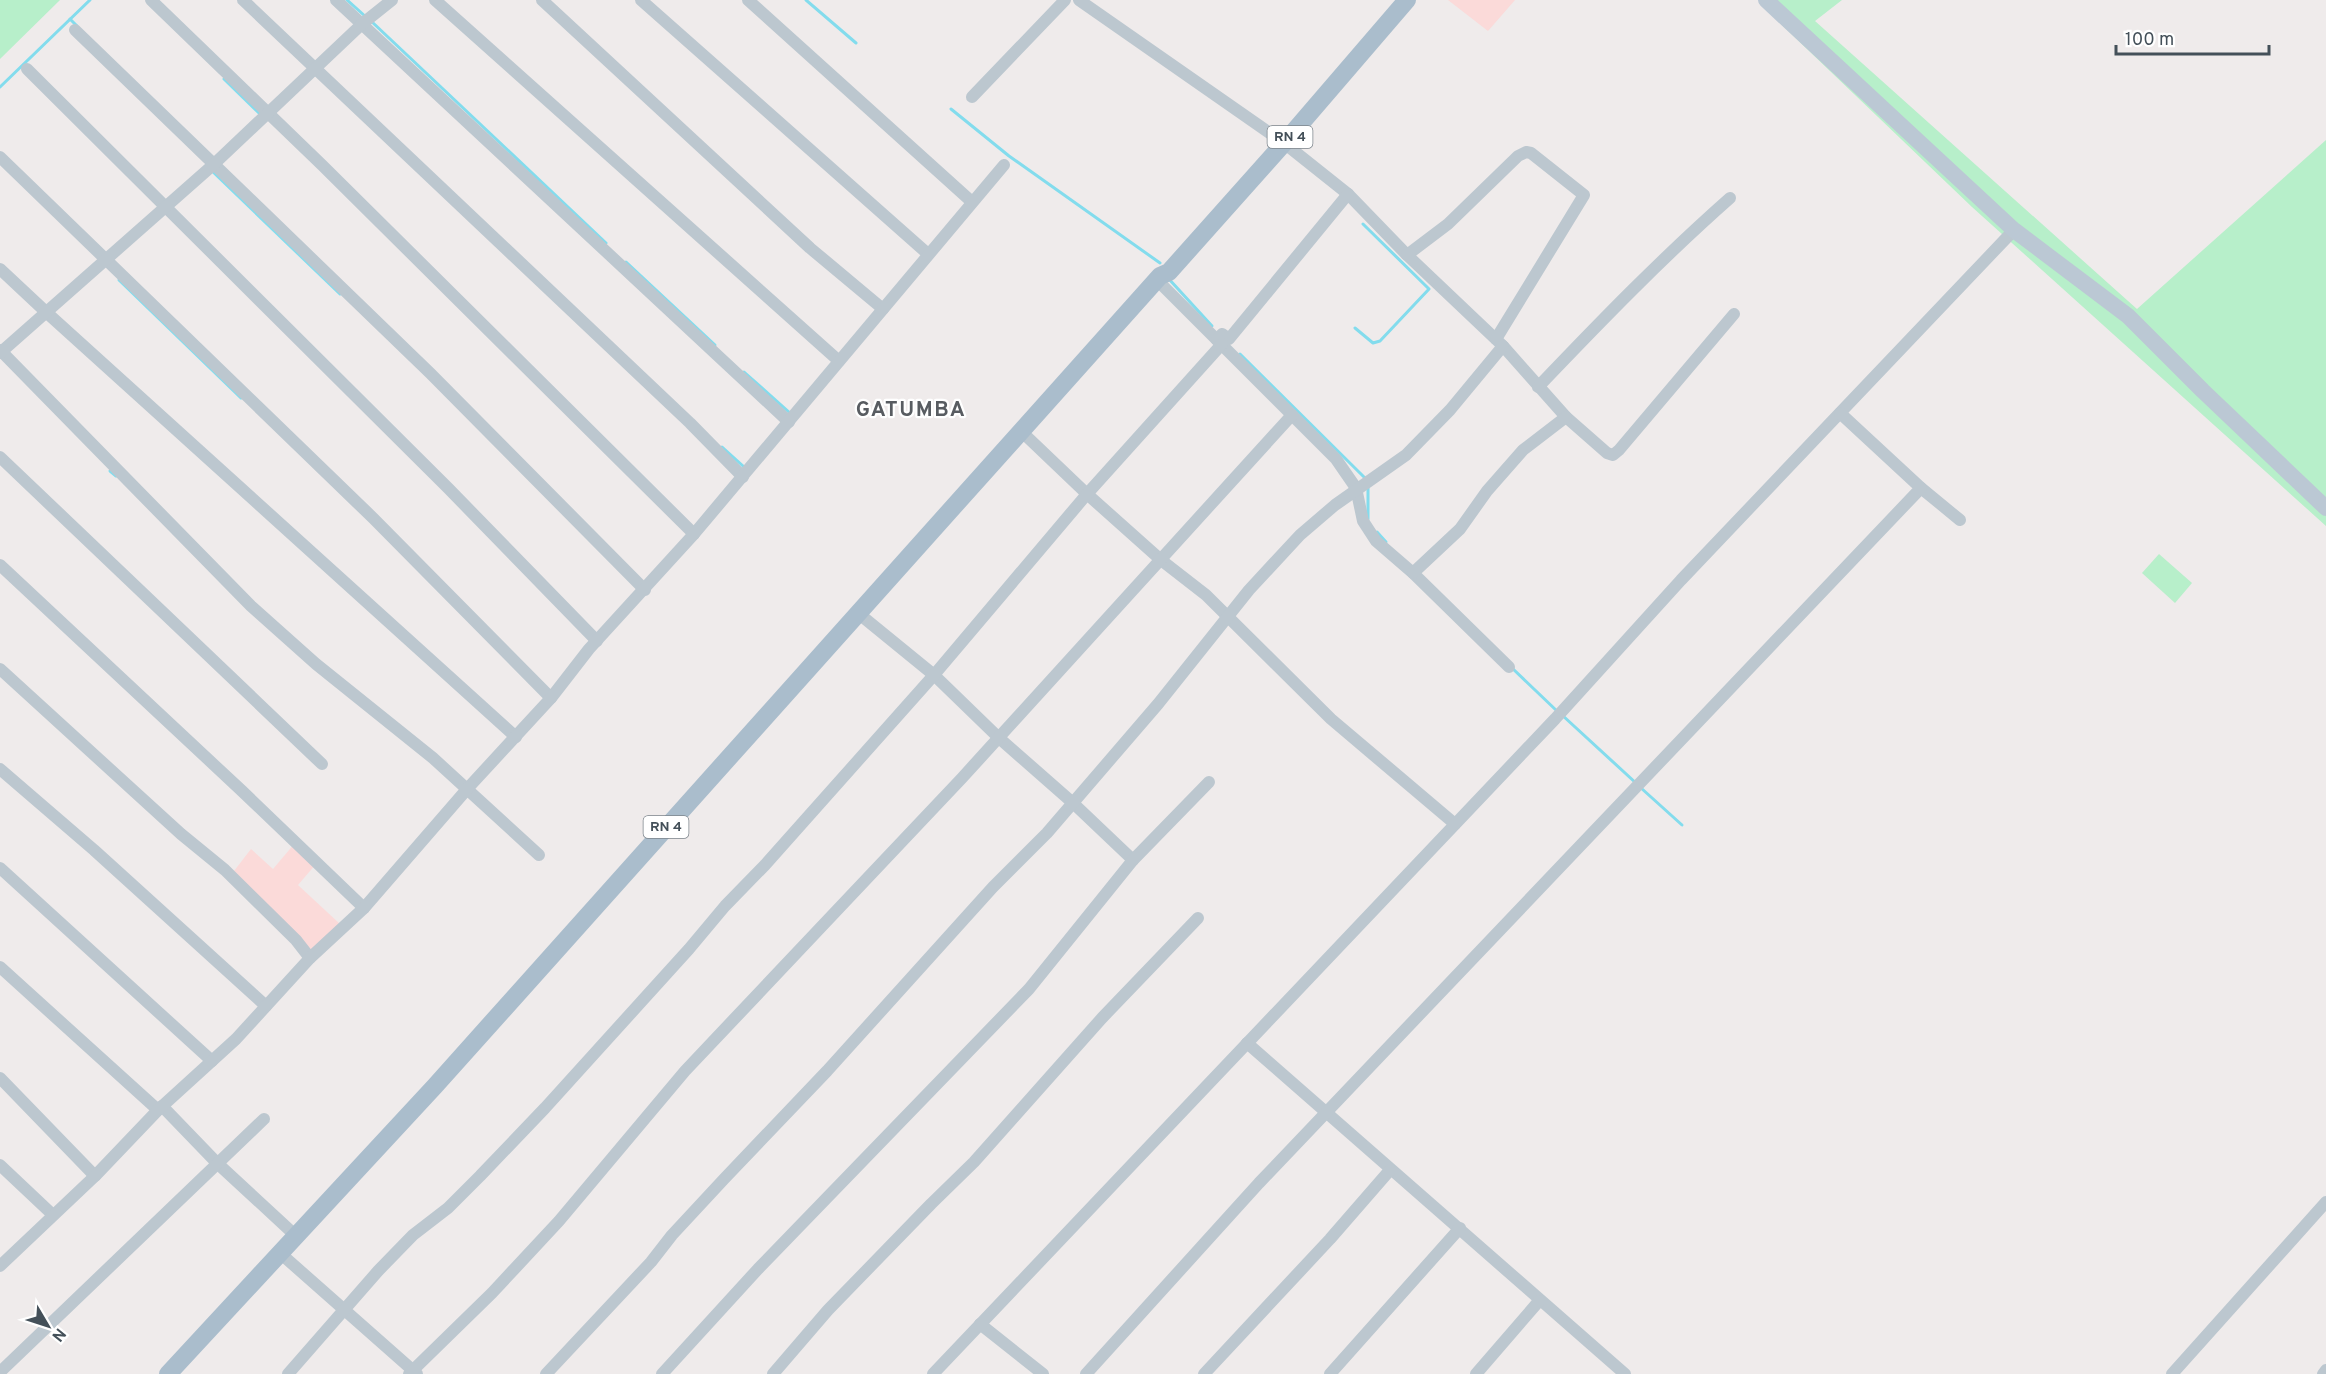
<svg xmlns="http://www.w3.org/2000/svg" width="2326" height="1374" viewBox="0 0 2326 1374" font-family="Overpass,sans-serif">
	<rect width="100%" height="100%" fill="#efebeb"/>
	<!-- medical -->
	<g fill="#fbdad9">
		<path d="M1448,0H1515L1488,31Z"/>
		<path d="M295,843L316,864L298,885L340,924L312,951L234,871L251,849L273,869Z"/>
	</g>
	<!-- green -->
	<g fill="#b7efca">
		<path d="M0,0H60L0,59Z"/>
		<path d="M1762,0H1842L1815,21L2137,309L2326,140V526L1972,207L1759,3Z"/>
		<path d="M2159,554L2192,583L2175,603L2142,573Z"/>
	</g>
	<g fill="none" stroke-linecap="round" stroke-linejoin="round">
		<!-- stream -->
		<g stroke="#83dced" stroke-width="3">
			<path d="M347,0L366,17"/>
			<path d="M806,0L856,43"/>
			<path d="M70,19L77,26"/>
			<path d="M371,21L606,243"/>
			<path d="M224,79L260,114"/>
			<path d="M0,87L90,0"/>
			<path d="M951,109L1009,156L1160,263"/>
			<path d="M211,170L340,294"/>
			<path d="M626,262L715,345"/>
			<path d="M1168,278L1212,326"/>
			<path d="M119,280L241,398"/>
			<path d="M1355,328L1373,343L1380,341L1429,289L1363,224"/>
			<path d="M1240,354L1365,478"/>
			<path d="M744,372L790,413"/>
			<path d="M722,447L743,466"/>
			<path d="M110,471L116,476"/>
			<path d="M1368,487V519"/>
			<path d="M1377,532L1386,542"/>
			<path d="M1512,668L1557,711"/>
			<path d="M1562,715L1637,784"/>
			<path d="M1641,788L1682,825"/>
		</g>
		<!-- minor -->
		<g stroke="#bcc7cf" stroke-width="12">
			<path d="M151,0L322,165L694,534"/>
			<path d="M243,0L690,423L743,477"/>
			<path d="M336,0L789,422"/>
			<path d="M435,0L839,361"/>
			<path d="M542,0L810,248L883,309"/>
			<path d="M641,0L928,254"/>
			<path d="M748,0L972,202"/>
			<path d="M1079,0L1284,143L1348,194L1407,255L1503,346L1566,417L1607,453L1613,455L1619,450L1734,314"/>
			<path d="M75,30L430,373L645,590"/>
			<path d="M27,69L448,488L597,641"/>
			<path d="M972,97L1065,0"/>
			<path d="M0,157L373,518L551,698"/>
			<path d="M1407,255L1448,224L1518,156L1526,152L1531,153L1584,195L1496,339"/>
			<path d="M0,269L46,312L516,737"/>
			<path d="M1157,280L1336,459L1356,488L1363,521L1376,541L1413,573L1509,667"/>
			<path d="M1217,340L1222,334L1229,339L1348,194"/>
			<path d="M0,350L251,606L316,664L433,758L539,855"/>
			<path d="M0,353L213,165L362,24L392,0"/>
			<path d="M1538,387C1600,322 1662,258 1730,198"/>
			<path d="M1022,432L1087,494L1161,560L1206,595L1331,719L1455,824"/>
			<path d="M0,457L322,764"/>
			<path d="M1921,488L1960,520"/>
			<path d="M0,565L242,791L364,908"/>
			<path d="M1413,573L1460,529L1487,491L1523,450L1566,417"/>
			<path d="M858,613L934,675L999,738L1073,803L1133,860"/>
			<path d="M0,669L181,834L225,870L296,940L310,958"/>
			<path d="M0,769L94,850L266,1006"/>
			<path d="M0,868L212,1061"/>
			<path d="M0,967L158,1110"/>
			<path d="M1247,1043L1625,1374"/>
			<path d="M0,1078L95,1176"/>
			<path d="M162,1106L217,1163L296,1236"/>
			<path d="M0,1165L53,1215"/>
			<path d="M280,1253L417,1374"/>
			<path d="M0,1266L95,1176L158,1110L236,1039L310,958L364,908L468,788L551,698L589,649L694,534L1004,165"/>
			<path d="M980,1324L1043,1374"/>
			<path d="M0,1372L264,1119"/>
			<path d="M288,1374L378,1271L413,1235L448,1208L480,1176L545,1108L689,949L725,906L765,865L934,675L1087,494L1222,344"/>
			<path d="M409,1374L492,1293L559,1221L685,1071L962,778L1292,415"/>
			<path d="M546,1374L651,1262L672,1235L724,1179L827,1071L993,887L1047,833L1158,704L1249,590L1300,535L1335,505L1406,455L1450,410L1503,346"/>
			<path d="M662,1374L758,1269L1029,989L1133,860L1209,782"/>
			<path d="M773,1374L828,1310L931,1204L974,1162L1102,1018L1198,918"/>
			<path d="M933,1374L1555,719L1681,580L2014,230"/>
			<path d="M1086,1374L1259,1183L1921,488L1840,413"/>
			<path d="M1204,1374L1330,1239L1390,1170"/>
			<path d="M1330,1374L1460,1228"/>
			<path d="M1476,1374L1539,1301"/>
			<path d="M2172,1374L2326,1202"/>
			<path d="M2323,1374L2326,1370"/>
		</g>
		<!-- secondary -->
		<path stroke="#bbc8d4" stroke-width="16" d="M1766,0L2014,230L2128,316L2203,391L2326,508"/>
		<!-- primary -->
		<path stroke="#aabdcc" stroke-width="18" d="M168,1374L435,1086L1160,276L1169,272L1284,143L1407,0"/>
	</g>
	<g text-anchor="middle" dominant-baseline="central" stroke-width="4.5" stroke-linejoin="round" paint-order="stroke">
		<!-- shield labels -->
		<g fill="#fff" stroke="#7c848b" stroke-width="1.5">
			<rect x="1267.5" y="126" width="45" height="22" rx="4.5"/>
			<rect x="643.5" y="816" width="45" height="22" rx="4.5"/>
		</g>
		<g font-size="14" font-weight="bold" fill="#445059">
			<text x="1290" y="137">RN 4</text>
			<text x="666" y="827">RN 4</text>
		</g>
		<!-- district labels -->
		<g font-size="21" font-weight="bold" letter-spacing="1.5" fill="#585c61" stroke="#fff">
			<text x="911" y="410">GATUMBA</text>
		</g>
	</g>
	<!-- north arrow -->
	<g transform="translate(48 1326) rotate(129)" stroke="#ffffff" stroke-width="4.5" paint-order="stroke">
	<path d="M0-4.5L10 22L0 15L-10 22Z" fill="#445059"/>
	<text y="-9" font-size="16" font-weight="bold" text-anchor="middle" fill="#445059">N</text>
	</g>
	<!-- scale -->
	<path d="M2116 45v9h153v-9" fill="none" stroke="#445059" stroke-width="3"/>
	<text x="2125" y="45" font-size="18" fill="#445059" stroke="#ffffff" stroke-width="4.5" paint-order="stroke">100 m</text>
</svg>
